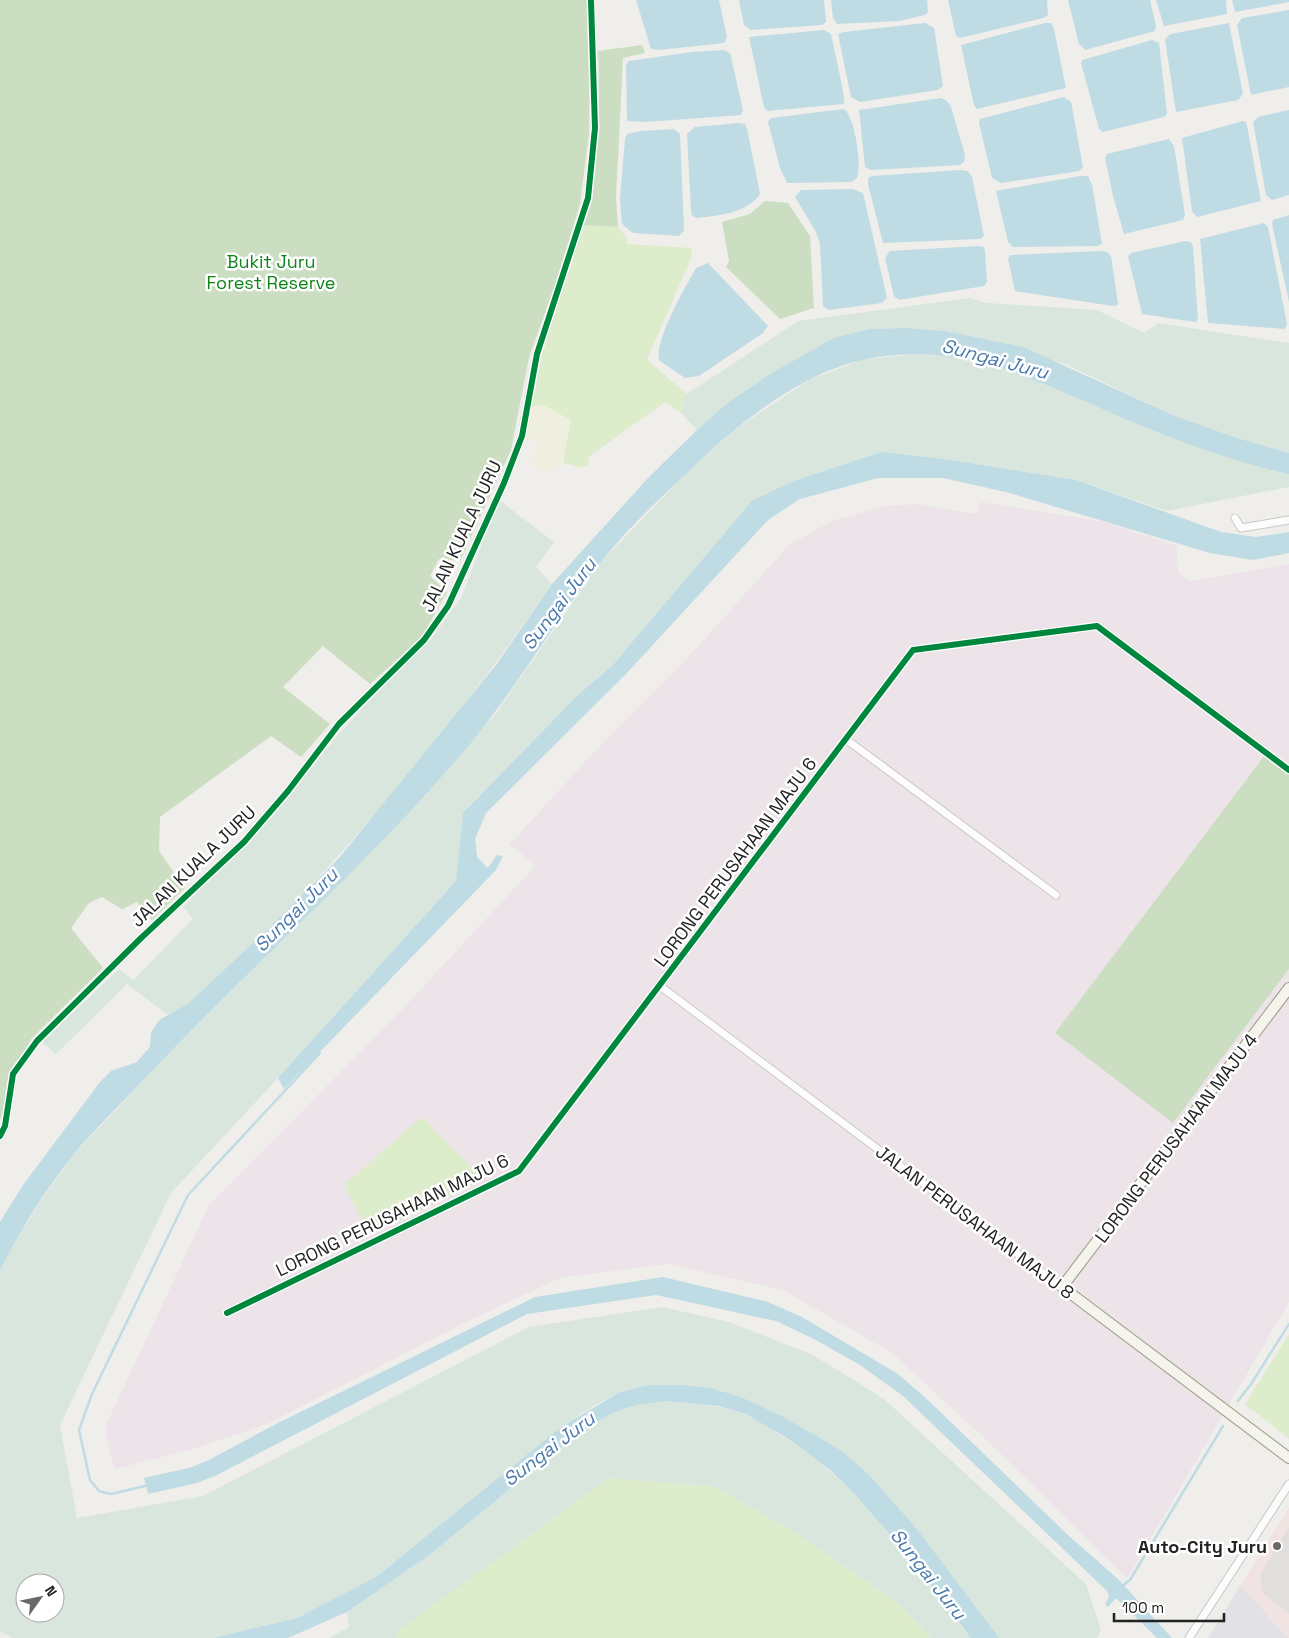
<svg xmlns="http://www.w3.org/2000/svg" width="1289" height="1638" viewBox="0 0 1289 1638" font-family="'Space Grotesk',sans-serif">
	<rect width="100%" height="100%" fill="#f0eeeb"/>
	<!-- commercial -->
	<path fill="#f1e3e1" d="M1289,1507V1638H1208L1240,1586Z"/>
	<!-- industrial -->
	<path fill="#ede4e9" d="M980,502L1101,521L1177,546L1178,572L1190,581L1289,564V1302L1127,1579L998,1451L892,1353L783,1290L668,1264L560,1278L466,1322L269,1423L186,1451L115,1469L106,1438V1425L209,1205L398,1014L536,865L509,845L606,739L691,654L789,545L832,521L885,506L919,504L977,514Z"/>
	<!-- farmland -->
	<path fill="#efefdf" d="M543,405L571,420L563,463L546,473L530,464L538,443L526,439L531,406Z"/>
	<!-- grass -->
	<g fill="#ddeccb">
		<path d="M583,225L618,227L627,238V244L691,248L692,256L647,360L687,394L681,413L665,402L587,458L590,463L583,468L563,463L571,420L543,405L531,406L542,354Z"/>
		<path d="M422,1117L484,1180L369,1235L344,1185Z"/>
		<path d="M1289,1334V1439L1245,1404Z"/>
		<path d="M609,1478L713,1486L796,1533L899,1604L931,1638H398L394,1633Z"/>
	</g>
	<!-- forest -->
	<g fill="#cbdec1">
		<path d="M0,0H587L590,33L589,133L580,204L557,279L529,357L511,450L460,561L439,559L430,576L447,592L421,638L370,684L323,646L283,687L330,724L301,757L271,736L160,817L159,851L185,888L152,920L137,902L122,909L102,897L89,903L71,928L103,968L32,1038L10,1075L3,1114L0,1119Z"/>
		<path d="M642,45L645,53L623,58L616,197L618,227L583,225C601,168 600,110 598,51Z"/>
		<path d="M765,201L788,203L810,236L814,308L780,319L726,267L729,261L722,222L750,214Z"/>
		<path d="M1265,755L1289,773V969L1173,1123L1055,1033Z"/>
	</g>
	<!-- wetland -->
	<g fill="#d9e6de" fill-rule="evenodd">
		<path d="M970,298L987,303L1097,310L1144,333L1158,323L1289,343V453L1234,437L1175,416L1065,364L945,331L906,328L869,329L834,338L725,405L697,430L681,413L687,394L798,321Z"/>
		<path d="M915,354L965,358L1047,383L1139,424L1289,474V487L1167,511L1076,480L951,460L791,482L652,621L613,665L578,695L463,813L456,881L278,1078L171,1193L60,1425L77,1518L203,1496L529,1327L662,1307L729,1322L813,1355L884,1399L1086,1584L1101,1630L1097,1638H999L951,1578L839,1449L782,1416L741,1397L711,1388L682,1385H649L620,1392L595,1405L561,1427L376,1577L297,1618L213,1638H12L0,1631V1270L10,1249L45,1195L74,1154L183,1039L306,917L496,713L601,562L692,467L740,426L809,380L861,360ZM25,1583H55V1613H25Z"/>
		<path d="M499,500L554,542L536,567L552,584C458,719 355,848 235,961C215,979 194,1007 168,1015L127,984L56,1054L42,1042L119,969L133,980L193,919L183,907L275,814L332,742L370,700L431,639L461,598Z"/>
		<path d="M666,1401C693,1404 719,1404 744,1414C756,1418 767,1427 777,1433C861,1482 911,1565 971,1638H931L899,1604L796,1533L713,1486L609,1478L395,1633L398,1638H329L349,1627L347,1612L432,1553L563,1445L594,1423L613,1413L636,1405Z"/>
	</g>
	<!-- parking -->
	<path fill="#e0dfde" d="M1289,1527V1614L1262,1592L1260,1575Z"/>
	<!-- plaza -->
	<path fill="#e2e1e5" d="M1240,1586L1281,1630L1288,1638H1208Z"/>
	<!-- water -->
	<g fill="#bfdbe3">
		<path d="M636,0H719L727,37L724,43L659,50L651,49Z"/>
		<path d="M739,0H824L826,22L822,25L751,30L744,25Z"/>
		<path d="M831,0H927L928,12L925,15L899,21L837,24L833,18Z"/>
		<path d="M948,0H1047L1048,15L1043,18L960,38L956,36Z"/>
		<path d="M1068,0H1150L1156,26L1155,31L1085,50L1079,44Z"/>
		<path d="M1156,0H1226L1227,14L1164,26Z"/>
		<path d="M1232,0H1289V2L1235,12Z"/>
		<path d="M1289,10V87L1251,95L1237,25L1242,18Z"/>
		<path d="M925,23L934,28L943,86L938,90L860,102L851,97L838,34L844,32Z"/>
		<path d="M1045,23H1051L1054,29L1066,88L977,109L974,105L961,45Z"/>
		<path d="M1229,23L1243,94L1238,100L1176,112L1165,40L1170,34Z"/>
		<path d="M824,30L831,34C833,45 846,98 844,104L767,111L764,107L749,37Z"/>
		<path d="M1152,40L1159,43L1167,114L1164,117L1103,132L1099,129L1081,63L1082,60Z"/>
		<path d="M724,50L730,53L743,110L741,115L646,122L627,121L626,65L629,61L692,52Z"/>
		<path d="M1064,97L1071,102L1083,167L1079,171L1001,183L992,178L979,123L980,119Z"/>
		<path d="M941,98L947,101L951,107L965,155L964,162L960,165L871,170L865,167L859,110Z"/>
		<path d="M844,109C855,117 862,166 857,178L852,182L787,183L780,168L768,122L771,118Z"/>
		<path d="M1289,110V195L1272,200L1266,195L1253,122L1258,117Z"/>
		<path d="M1243,121L1246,122L1247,126L1261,201L1197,217L1192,211L1182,138Z"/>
		<path d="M739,123L745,124L747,129L760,194C746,214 719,215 697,218L692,216L691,210L687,134L695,127Z"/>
		<path d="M674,129L680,134L684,230L679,236L633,233L622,224L620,199L625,139L627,134L641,131Z"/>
		<path d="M1169,139L1174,146L1185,215L1183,220L1124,234L1113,196L1105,158L1107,154Z"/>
		<path d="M960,170L968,171L972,177L984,236L980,239L883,243L868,184V178L872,176Z"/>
		<path d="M1080,176H1088L1092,185L1102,244L1097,246L1013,247L1008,242L996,191Z"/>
		<path d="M853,189L863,193L887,298L882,303L829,310L823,306L820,243L815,230L795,197L801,190Z"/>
		<path d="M1289,215V302L1272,224L1273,220Z"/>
		<path d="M1264,223L1268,227L1287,324L1285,329L1208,323L1200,239Z"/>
		<path d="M1185,241L1191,242L1193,247L1198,320L1195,322L1142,314L1128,256L1131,253Z"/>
		<path d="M979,246L984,247L985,252L987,282L984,286L899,300L894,296L885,258L890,251Z"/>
		<path d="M1101,251L1107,252L1111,256L1118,305L1113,306L1015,291L1008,259L1011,255Z"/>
		<path d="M708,263L768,326L763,333L699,376L685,378L660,361C651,346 687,284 696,268Z"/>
		<path d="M906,328L945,331L1023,347L1175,416L1234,437L1289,453V474C1238,463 1190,445 1142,426C1051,388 964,337 862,360C799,374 735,426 690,470C659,499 626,530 600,563C551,627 511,697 458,758C364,867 256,962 157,1066C130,1095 100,1123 74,1154C46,1189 20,1230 0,1270V1222L23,1185L100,1082L111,1071L137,1062L150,1047L151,1033L159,1020L188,1004L267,930L339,858L496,665L552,584L648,478L697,430L725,405L770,374L834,338L869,329Z"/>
		<path d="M882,452L951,460L1076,480L1221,532L1256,537L1289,532V553L1253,560L1210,553L1006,492L943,478H878L800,499L768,520L625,675L486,813L475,839L477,857L488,868L497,855L503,856L496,870L284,1089L278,1078L456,881L463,813L578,695L613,665L752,501L791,482Z"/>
		<path d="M663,1277L768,1302L802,1317L898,1374L929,1401L1069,1536L1118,1579L1172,1638H1157L1116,1598L1108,1607L1105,1604L1109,1597L1108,1592L903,1396L860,1365L814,1339L776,1321L656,1295L527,1314L215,1476L197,1483L148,1494L144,1478L189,1468L207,1461L278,1423L535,1297Z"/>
		<path d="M649,1385H682L711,1388L741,1397L782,1416L839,1449L868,1474L916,1528L999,1638H971L902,1548L857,1497L831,1471L790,1440L746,1414L719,1406L666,1401L636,1405L613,1413L594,1423L563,1445L432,1553L347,1612L288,1638H213L297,1618L376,1577L561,1427L620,1392Z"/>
	</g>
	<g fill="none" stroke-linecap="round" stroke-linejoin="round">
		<!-- stream -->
		<g stroke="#bfdbe3" stroke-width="2.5">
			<path d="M1238,1401L1251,1384L1289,1324"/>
			<path d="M149,1485L111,1494L99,1491L90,1480L79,1430L92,1394L188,1195L320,1053"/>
			<path d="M1121,1587L1130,1580L1223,1426"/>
		</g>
		<!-- street casing -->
		<g stroke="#c9c8c7" stroke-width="9">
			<g id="street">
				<path d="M1235,518L1241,528L1289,520"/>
				<path d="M847,740L1056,895"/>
				<path d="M660,986L1062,1287"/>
				<path d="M0,1136L5,1126L13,1074L37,1041L140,939L244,842L288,791L339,724L424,640L448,606L504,483L522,436L537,354L588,198L595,128L591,0"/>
				<path d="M227,1313L519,1171L913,650L1097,626L1289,770"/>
				<path d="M1189,1638L1289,1484"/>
			</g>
		</g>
		<!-- secondary casing -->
		<g stroke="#999a82" stroke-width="12">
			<path id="secondary" d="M1289,988L1062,1287L1289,1458"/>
		</g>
		<!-- street -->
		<use href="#street" stroke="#fdfcfc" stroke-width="7"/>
		<!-- secondary -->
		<use href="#secondary" stroke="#f4f4ed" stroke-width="10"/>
		<!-- cycleway casing -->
		<g stroke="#fff" stroke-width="9">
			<g id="cycleway">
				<path d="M0,1136L5,1126L13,1074L37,1041L140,939L244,842L288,791L339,724L424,640L448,606L504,483L522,436L537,354L588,198L595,128L591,0"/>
				<path d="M227,1313L519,1171L913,650L1097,626L1289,770"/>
			</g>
		</g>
		<!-- cycleway -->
		<use href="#cycleway" stroke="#00873e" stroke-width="6"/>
	</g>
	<!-- markers -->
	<circle fill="#6a6968" stroke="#fff" stroke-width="2" cx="1277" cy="1546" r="5"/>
	<g text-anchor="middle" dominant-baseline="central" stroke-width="5" stroke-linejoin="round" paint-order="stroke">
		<!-- park labels -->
		<g font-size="18" fill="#0c8416" stroke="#fff">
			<text x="271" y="261">Bukit Juru<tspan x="271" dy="21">Forest Reserve</tspan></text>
		</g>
		<!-- street labels -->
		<g font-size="18" fill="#222" stroke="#fff">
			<text transform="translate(461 536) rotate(-65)">JALAN KUALA JURU</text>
			<text transform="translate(735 862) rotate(-53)">LORONG PERUSAHAAN MAJU 6</text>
			<text transform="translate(193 866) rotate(-44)">JALAN KUALA JURU</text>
			<text transform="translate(1176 1138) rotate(-53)">LORONG PERUSAHAAN MAJU 4</text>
			<text transform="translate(392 1215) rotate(-26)">LORONG PERUSAHAAN MAJU 6</text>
			<text transform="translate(975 1222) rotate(37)">JALAN PERUSAHAAN MAJU 8</text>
		</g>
		<!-- poi labels -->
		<g font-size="18" font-weight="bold" fill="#222" stroke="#fff" text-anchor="end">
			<text x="1267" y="1546">Auto-City Juru</text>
		</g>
		<!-- water labels -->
		<g font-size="19" font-style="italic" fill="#4a7aab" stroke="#fff">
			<text transform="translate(995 359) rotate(15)">Sungai Juru</text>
			<text transform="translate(559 604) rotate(-53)">Sungai Juru</text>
			<text transform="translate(296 910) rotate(-45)">Sungai Juru</text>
			<text transform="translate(549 1449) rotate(-37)">Sungai Juru</text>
			<text transform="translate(928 1574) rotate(52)">Sungai Juru</text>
		</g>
	</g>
	<!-- north arrow -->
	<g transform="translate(40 1598) rotate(57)"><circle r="24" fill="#ffffff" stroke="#a7a7a7"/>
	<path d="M0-4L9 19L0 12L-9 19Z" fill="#6a6968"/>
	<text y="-8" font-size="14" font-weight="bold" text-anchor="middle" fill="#222222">N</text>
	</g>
	<!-- scale -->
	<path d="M1114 1613v8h110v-8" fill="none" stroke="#222222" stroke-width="2.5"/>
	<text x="1122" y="1613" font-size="15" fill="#222222" stroke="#ffffff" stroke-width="4" paint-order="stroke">100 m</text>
</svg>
